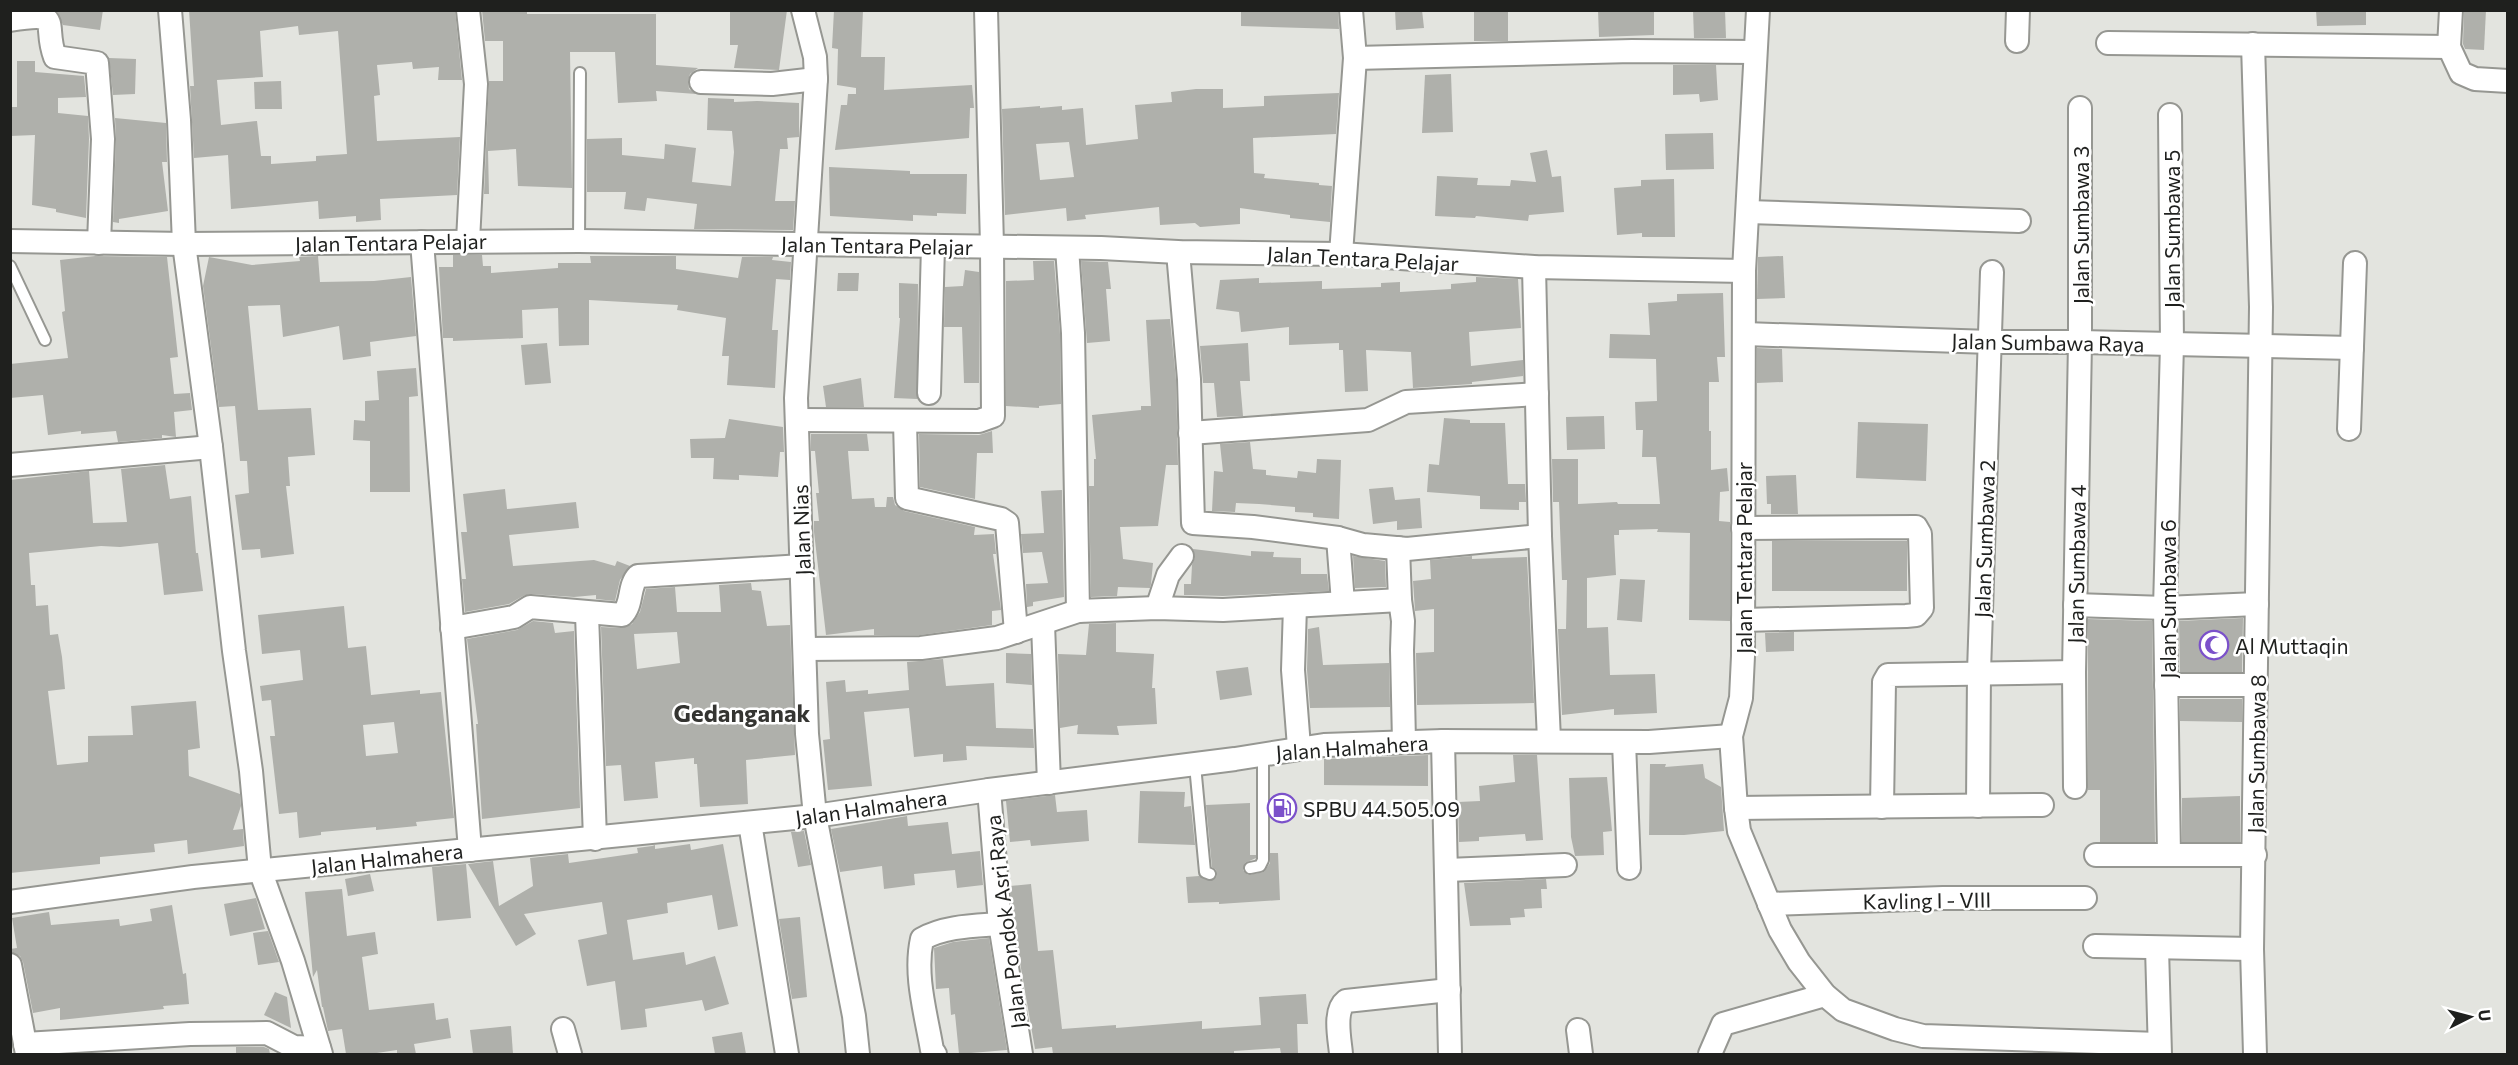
<svg xmlns="http://www.w3.org/2000/svg" width="2518" height="1065" viewBox="0 0 2518 1065" font-family="Commissioner,sans-serif">
	<rect width="100%" height="100%" fill="#e3e4df"/>
	<!-- building -->
	<g fill="#afb0ab" fill-rule="evenodd">
		<path d="M56,10H103L100,30L63,25Z"/>
		<path d="M189,10H455L462,80H438L439,67L413,69L412,62L377,65L380,95L374,96L377,141L460,137L457,195L380,199L381,220L356,222V216L319,219L318,201L231,209L228,155L194,158L190,86H194ZM298,26L299,35L338,31L347,154L316,156V161L271,164V156H261L257,121L221,125L217,80L263,77L260,31Z"/>
		<path d="M482,10H527V14H656V65L698,68L690,74L688,81L689,89L696,94L656,91L657,101L618,103L615,52H570L572,188L518,186L516,149L488,151L489,194H484L489,81H503V41H485Z"/>
		<path d="M730,10H787L779,70L734,68L738,45H730Z"/>
		<path d="M834,10H863L861,57H885L884,90L972,85L974,108H970L969,138L835,150L841,105H847L848,94H856V88L837,85L838,49L832,48Z"/>
		<path d="M1241,10H1338L1339,29L1241,26Z"/>
		<path d="M1395,10H1422L1424,28L1396,30Z"/>
		<rect x="1474" y="10" width="34" height="31"/>
		<path d="M1598,10H1654V35L1599,37Z"/>
		<path d="M1693,10H1725L1726,38H1694Z"/>
		<path d="M2316,10H2366V25L2317,26Z"/>
		<path d="M2464,10H2486L2484,50L2465,49L2463,44Z"/>
		<path d="M109,58L136,59L135,94L113,95Z"/>
		<path d="M17,61H35V72L84,76L86,97L58,98V113L88,116L89,139L86,218L56,212V209L32,205L35,135L10,136V107H17Z"/>
		<path d="M1673,65H1716L1718,100L1700,102L1699,94L1673,95Z"/>
		<path d="M1451,74L1453,132L1422,133L1425,75Z"/>
		<path d="M281,81L282,109H255L254,82Z"/>
		<path d="M1196,89H1223V108L1264,106V96L1339,93L1336,134L1253,138L1254,173L1265,174L1264,178L1319,183V185L1332,186L1330,222L1290,218V215L1240,208V224L1200,227L1195,223L1160,225L1159,207L1085,215L1086,219L1067,221L1066,208L1005,215L1002,109L1040,106V108L1062,106V110L1083,108L1086,145L1138,139L1135,105L1172,102L1171,92ZM1069,142L1074,177L1040,180L1036,144Z"/>
		<path d="M708,98L734,99V102L757,101L799,103V137L787,138L788,149H780L775,201H795L793,230L694,229L697,204L647,198L645,211L624,209L626,192H587V139L622,138V155L664,159L665,144L696,148L692,182L731,186L734,152L732,131L707,130Z"/>
		<path d="M115,118L166,123L167,162H162L168,211L119,219V223L113,222L116,140Z"/>
		<path d="M1713,133L1714,169L1666,170L1665,134Z"/>
		<path d="M1547,150L1552,177L1561,176L1564,212L1529,215L1528,221L1476,216L1475,218L1435,216L1437,176L1478,178L1477,185L1510,186L1511,180L1536,182L1530,153Z"/>
		<path d="M829,167L910,171V174H967L966,214L937,213V216L913,215V221L830,216Z"/>
		<path d="M1674,179L1675,237H1642V233L1617,235L1614,188L1641,186V180Z"/>
		<path d="M453,255H482L483,266H491V273L558,268V263H591L590,256H676V269L738,278L742,257H773L772,260L791,262L790,280L776,279L772,330H778L775,388L727,385L729,356H722L726,318L677,310L678,305L589,300V345L559,346L558,308L522,310L523,338L453,341V338H443L439,267H453Z"/>
		<path d="M95,256L167,257L178,357L170,358L174,394L190,393L192,410L174,412L176,437L162,435V438L118,442L116,431L81,434V431L48,435L43,395L10,398V364L68,358L62,312L65,311L60,260Z"/>
		<path d="M318,256L320,282L374,281L411,277L416,336L370,342L371,356L343,360L339,326L283,337L280,305L248,306L258,410L311,408L315,455L288,457L290,486H286L294,554L261,558L260,549L242,550L235,495L249,493L247,461H240L235,406L219,407L203,286L209,257L252,265L300,261L299,257Z"/>
		<path d="M1783,256L1785,298L1757,299L1758,257Z"/>
		<path d="M1033,261H1054L1060,334L1061,404L1039,406V408L1006,406V281L1034,280Z"/>
		<path d="M1081,261L1108,262L1111,289H1106L1110,341L1087,343Z"/>
		<path d="M965,270L979,272V383H964L962,327H944L945,287L963,286Z"/>
		<path d="M838,273H859L858,291H837Z"/>
		<path d="M1476,277L1518,279L1521,328L1469,332L1471,366L1523,360V376L1472,382V384L1413,388L1411,352L1366,350L1368,391L1345,392L1343,350H1339V343L1289,345V327L1241,332L1239,312L1216,309L1220,280L1259,278V283L1322,281V289L1381,287V283L1400,282V292L1451,289V284L1476,282Z"/>
		<path d="M899,283L918,284L917,399L894,398L900,318H899Z"/>
		<path d="M1723,293L1725,357H1717L1719,382H1709V431H1711V470L1727,468L1729,491L1720,492L1719,521L1730,522V621L1689,620L1690,533L1657,532L1658,529L1619,530V535H1614L1616,575L1587,578V628L1608,627L1610,675L1655,674L1657,713L1614,715V709L1562,715L1558,629H1566L1567,580H1562L1559,502H1553L1552,459H1578V504L1617,502L1618,504H1660L1656,457H1642L1643,430H1636L1635,402L1657,401L1656,359L1609,358L1610,334L1650,335L1648,303L1677,301V294Z"/>
		<path d="M1170,319L1176,380L1178,465H1166L1158,526L1120,527L1123,559L1153,563L1151,584L1150,588L1118,587L1117,596L1091,597L1089,486H1094V459H1096L1092,415L1141,410V406H1151L1146,320Z"/>
		<path d="M547,343L551,383L525,385L521,345Z"/>
		<path d="M1248,343L1250,381H1240L1243,416L1217,417L1214,383H1203L1200,346Z"/>
		<path d="M1757,348L1782,349L1783,382L1757,383Z"/>
		<path d="M416,368L418,396L409,397L410,492H370V441L353,440L354,420L365,421V401L379,400L377,371Z"/>
		<path d="M861,378L864,407H826L823,386Z"/>
		<path d="M1604,416L1605,449L1567,450L1566,417Z"/>
		<path d="M1444,418L1470,420V423H1505L1508,484H1525L1526,502H1519V510L1480,509V496L1427,492L1429,464L1439,465Z"/>
		<path d="M729,419L783,427L784,452H780L778,477L739,475V480L713,479L714,458H691L690,439L725,438Z"/>
		<path d="M1858,422L1928,424L1926,481L1856,478Z"/>
		<path d="M992,431L993,453H977L975,499L920,487L919,434L979,435Z"/>
		<path d="M811,434H867L869,451H848L852,499L874,498L875,507H886L887,497H893L895,505L904,511L975,527L974,535L994,534L996,554H993L1001,610L992,611V625L920,635H874V629L826,635L814,532V521H819L816,493H819L815,451H811Z"/>
		<path d="M1250,442L1253,469L1266,470V475L1297,478L1298,471L1316,473L1317,459L1341,460L1339,519L1313,517V513L1295,512V507L1259,504L1236,503L1235,512L1212,511L1214,471L1223,472L1220,444Z"/>
		<path d="M165,465L170,499L191,496L196,553H198L203,591L164,595L158,543L120,547L101,546L29,553L31,585H35L36,606L48,605L50,635L58,634L62,657L65,689L48,691L57,765L88,762V736L133,735L131,706L196,701L200,748L188,750L189,776L240,794L241,806L233,830L243,829L244,846L188,854L187,840L154,844L155,852L100,857V864L10,873V480L89,471L93,523L127,522L121,469Z"/>
		<path d="M1796,475L1798,514H1771V504H1767L1766,476Z"/>
		<path d="M1393,487L1395,500L1420,498L1422,528L1397,530V521L1373,524L1369,489Z"/>
		<path d="M505,489L507,509L576,502L579,528L509,535L513,566L594,560L615,566L617,561L630,566L620,580L615,601L596,599V595L574,597L531,594L523,596L509,604L465,612L462,579H466L461,532H467L463,494Z"/>
		<path d="M1062,490L1064,597L1033,602V606L1027,607L1026,584L1048,583L1042,552L1023,553L1021,534L1044,533L1041,491Z"/>
		<rect x="1772" y="541" width="135" height="50"/>
		<path d="M1193,549L1251,556V551L1274,552L1273,557L1301,558V574H1327L1329,591L1223,596L1184,595V584H1191L1192,565L1195,557Z"/>
		<path d="M1353,556L1385,561L1386,587L1355,588Z"/>
		<path d="M1472,556V559L1527,557L1534,703L1417,705L1416,653L1434,652V609L1415,611L1413,581L1431,579L1430,560Z"/>
		<path d="M1620,579L1645,580L1642,622L1617,620Z"/>
		<path d="M751,583L752,590L761,591L767,626L790,625L795,755L746,760L748,804L700,807L697,764H694V758L655,762L658,798L624,801L621,765L606,766L601,627L621,628L632,624L640,612L646,589L675,587L677,612H721L719,585ZM677,632L680,663L637,669L634,634Z"/>
		<path d="M344,606L348,648L366,646L371,695L420,690V694L441,692L454,818L416,822L417,826L376,830V827L321,832V835L299,838L297,812L279,814L270,736H275L271,700L262,701L260,686L303,680L300,650L262,654L258,615ZM394,722L398,753L366,756L363,725Z"/>
		<path d="M2243,618L2242,672H2180L2179,621Z"/>
		<path d="M2088,619L2152,621L2155,842H2100V790H2088Z"/>
		<path d="M533,621L553,623L555,633L574,631L580,808L482,819L476,724H478L467,639L517,630Z"/>
		<path d="M1116,623V652L1154,654L1152,688H1155L1157,724L1117,726L1119,735L1077,734L1078,725L1060,728L1058,654L1086,655L1089,624Z"/>
		<path d="M1319,627L1323,665L1389,663L1390,707L1310,708L1307,670L1308,629Z"/>
		<path d="M1794,632V651L1766,652L1765,633Z"/>
		<path d="M1006,653L1031,654L1032,685L1006,683Z"/>
		<path d="M943,659L946,686L994,683L996,728L1033,729L1034,748L966,746L967,760L943,762V754L914,757L909,708L864,712L872,786L828,790L823,740L830,739L826,682L845,680L846,692L868,690V694L909,690L907,662Z"/>
		<path d="M1248,667L1252,695L1220,700L1216,671Z"/>
		<path d="M2180,699H2242V722L2180,721Z"/>
		<path d="M1428,755V786L1324,785V759Z"/>
		<path d="M1513,755H1537L1543,840L1526,841L1525,834L1479,837V841L1459,842L1458,802L1480,801L1479,786L1515,782Z"/>
		<path d="M1650,764H1666L1665,767L1703,764L1705,778L1721,787L1724,831L1684,835H1649Z"/>
		<path d="M1607,777L1612,831L1603,832L1604,855L1575,856L1571,837L1569,778Z"/>
		<path d="M1140,791L1185,792L1184,807L1191,806L1195,845L1138,843Z"/>
		<path d="M1055,795L1057,812L1087,810L1089,841L1031,846L1030,840L1010,842L1006,801Z"/>
		<path d="M2240,796V842H2182V798Z"/>
		<path d="M1250,803V855H1256V858L1245,863L1243,870L1248,875L1264,872L1270,863V853H1278L1280,900L1219,904V902L1188,903L1186,877L1199,876L1210,881L1217,876L1216,870L1212,867L1206,805Z"/>
		<path d="M907,816L908,826L948,822L952,854L980,851L983,885L957,888L955,870L914,874L915,885L884,889L882,866L840,872L831,829Z"/>
		<path d="M804,831L811,865L798,867L791,832Z"/>
		<path d="M690,844L691,850L723,844L738,926L718,930L712,895L667,903L668,913L627,920L633,960L684,952L686,965L715,956L729,1004L705,1011L702,1000L645,1009L647,1027L621,1030L615,981L587,986L578,940L607,934L602,902L524,914L536,934L516,946L468,864L493,861L499,906L533,886L530,858L568,854L569,863L638,853L637,848L652,846L655,845V849Z"/>
		<path d="M466,864L471,918L437,921L432,867Z"/>
		<path d="M370,874L374,891L348,896L345,879Z"/>
		<path d="M1546,879L1547,889H1541L1542,908L1524,909L1525,917L1510,918L1511,925L1470,926L1464,883Z"/>
		<path d="M1031,884L1038,951L1053,950L1062,1029L1116,1025V1028L1202,1021V1029L1261,1025L1259,997L1306,994L1308,1024H1297L1298,1054H1281L1280,1048L1234,1051V1054H1053L1052,1047L1035,1049L1013,922L1010,886Z"/>
		<path d="M342,889L347,936L375,932L378,954L362,957L369,1010L434,1003L436,1020L448,1018L451,1038L414,1044L416,1054H397V1050L370,1054H346L342,1029L328,1031L323,1007H322L317,970L313,977L305,892Z"/>
		<path d="M256,898L265,929L230,936L224,904Z"/>
		<path d="M172,905L183,974L186,973L189,1004L163,1006L164,1009L60,1020V1008L33,1013L23,962L20,956L10,952V949L17,948L12,918L49,912L51,925L119,919L120,926L152,921L150,909Z"/>
		<path d="M800,917L807,997L792,999L779,919Z"/>
		<path d="M268,931L279,962L258,965L253,933Z"/>
		<path d="M989,938L1007,1050L959,1054L955,1014L951,1015L949,988L936,989L934,948L953,942Z"/>
		<path d="M275,992L287,997L291,1028L264,1015Z"/>
		<path d="M511,1026L513,1054H473L470,1030Z"/>
		<path d="M742,1032L746,1054H715L712,1037Z"/>
		<path d="M236,1047H264L269,1049L270,1054H236Z"/>
	</g>
	<g fill="none" stroke-linecap="round" stroke-linejoin="round">
		<!-- lane casing -->
		<g stroke="#969792" stroke-width="14">
			<g id="lane">
				<path d="M579,241L580,73"/>
				<path d="M10,266L45,340"/>
				<path d="M1195,765L1205,872L1210,874"/>
				<path d="M1250,868L1260,866L1263,860V754"/>
			</g>
		</g>
		<!-- street casing -->
		<g stroke="#969792" stroke-width="26">
			<g id="street">
				<path d="M170,10L179,120L184,244L211,447L234,651L251,771L260,870L293,961L321,1054"/>
				<path d="M468,10L476,84L468,241"/>
				<path d="M803,10L815,57L816,79L796,398L807,734L815,816L854,1016L858,1054"/>
				<path d="M1758,10L1744,271L1743,656L1741,698L1731,736L1736,808L1739,831L1780,930L1799,962L1825,995L1843,1010L1895,1029L1923,1036L2159,1044"/>
				<path d="M2451,10L2449,47L2461,73L2475,79L2508,81"/>
				<path d="M10,20C66,11 42,23 55,57L97,63L103,139L99,243"/>
				<path d="M2017,41L2018,10"/>
				<path d="M2108,43L2449,47"/>
				<path d="M2253,44L2261,307L2252,949L2255,1054"/>
				<path d="M1355,58L1632,51L1755,52"/>
				<path d="M701,82L772,84L816,79"/>
				<path d="M1748,212L2019,221"/>
				<path d="M10,241L184,244L579,241L1101,248L1178,252L1341,254L1534,267L1744,271"/>
				<path d="M422,242L470,850"/>
				<path d="M1067,248L1073,333L1078,611"/>
				<path d="M1178,252L1189,379L1193,523L1253,527L1338,538L1363,545L1407,549L1540,536"/>
				<path d="M1341,254L1355,58L1351,10"/>
				<path d="M1534,267L1540,536L1549,740"/>
				<path d="M1745,334L1991,342H2080L2352,348"/>
				<path d="M929,393L933,246"/>
				<path d="M797,420L979,421L993,416L992,246L986,10"/>
				<path d="M905,422L907,498L1001,519L1007,523L1016,632"/>
				<path d="M2349,429L2355,263"/>
				<path d="M1190,433L1368,420L1406,402L1537,394"/>
				<path d="M10,465L211,447"/>
				<path d="M1743,528L1916,527L1920,534L1922,608L1916,615L1906,616L1743,620"/>
				<path d="M1338,538L1343,603"/>
				<path d="M1398,548L1400,600L1403,621L1402,650L1404,742"/>
				<path d="M2075,605L2165,608L2257,604"/>
				<path d="M1295,606L1293,670L1299,747"/>
				<path d="M1157,608L1168,575L1182,556"/>
				<path d="M587,614L595,839"/>
				<path d="M1043,624L1049,783"/>
				<path d="M452,628L514,617L530,607L622,615C633,605 628,586 638,576L802,566"/>
				<path d="M805,649L921,648L997,638L1078,611L1157,608L1223,610L1400,600"/>
				<path d="M2166,685H2256"/>
				<path d="M1443,741L1450,1054"/>
				<path d="M1624,742L1629,868"/>
				<path d="M2075,787L2074,672L2080,342V108"/>
				<path d="M989,790L1000,924L1021,1054"/>
				<path d="M1978,806L1979,672L1992,272"/>
				<path d="M1882,807L1884,682L1888,675L2074,672"/>
				<path d="M1736,808L2042,805"/>
				<path d="M750,823L787,1054"/>
				<path d="M2096,855H2255"/>
				<path d="M2169,855L2165,608L2172,344L2170,115"/>
				<path d="M1447,870L1565,865"/>
				<path d="M10,902L193,877L815,816L989,790L1235,759L1324,745L1443,741L1649,742L1731,736"/>
				<path d="M1769,904L1943,898H2085"/>
				<path d="M2095,946L2252,949"/>
				<path d="M2157,948L2160,1054"/>
				<path d="M10,965L27,1054"/>
				<path d="M563,1029L570,1054"/>
				<path d="M1578,1030L1581,1054"/>
				<path d="M25,1044L190,1034L267,1033L294,1047L319,1048"/>
				<path d="M935,1054L932,1050C926,1014 914,975 922,939C945,926 974,926 1000,924"/>
				<path d="M1341,1054C1340,1040 1333,1011 1346,1001L1449,990"/>
				<path d="M1710,1054L1723,1024L1825,995"/>
			</g>
		</g>
		<!-- lane -->
		<use href="#lane" stroke="#fff" stroke-width="10"/>
		<!-- street -->
		<use href="#street" stroke="#fff" stroke-width="22"/>
	</g>
	<!-- icons -->
	<defs>
		<g id="mosque-ring" transform="scale(1.5)"><circle r="9.5" fill="#fff" stroke="#7b51ca" stroke-width="1.5"/><path d="M3.5-4.9A6 6 0 1 0 3.5 4.9A5 5 0 1 1 3.5-4.9Z" fill="#7b51ca"/></g>
		<g id="fuel-ring" transform="scale(1.5)"><circle r="9.5" fill="#fff" stroke="#7b51ca" stroke-width="1.5"/><path d="M-5.5-6h7V0h2V4h1.3V-2.5L3-4.5l.8-.8L6-3V5H2.5V1h-1V6h-7ZM-4.2-4.7v3.2H.2V-4.7Z" fill="#7b51ca"/></g>
	</defs>
	<g fill-rule="evenodd">
		<use href="#mosque-ring" x="2214" y="645"/>
		<use href="#fuel-ring" x="1282" y="808"/>
	</g>
	<g text-anchor="middle" dominant-baseline="central" stroke-width="5" stroke-linejoin="round" paint-order="stroke">
		<!-- street labels -->
		<g font-size="21" fill="#1f201e" stroke="#fff">
			<text transform="translate(2080 225) rotate(-90)">Jalan Sumbawa 3</text>
			<text transform="translate(2171 229) rotate(-90)">Jalan Sumbawa 5</text>
			<text transform="translate(391 242) rotate(-1)">Jalan Tentara Pelajar</text>
			<text transform="translate(877 245) rotate(1)">Jalan Tentara Pelajar</text>
			<text transform="translate(1363 258) rotate(3)">Jalan Tentara Pelajar</text>
			<text transform="translate(2048 342) rotate(1)">Jalan Sumbawa Raya</text>
			<text transform="translate(801 530) rotate(-92)">Jalan Nias</text>
			<text transform="translate(1984 539) rotate(-88)">Jalan Sumbawa 2</text>
			<text transform="translate(1743 558) rotate(-90)">Jalan Tentara Pelajar</text>
			<text transform="translate(2076 564) rotate(-89)">Jalan Sumbawa 4</text>
			<text transform="translate(2167 599) rotate(-90)">Jalan Sumbawa 6</text>
			<text transform="translate(1352 747) rotate(-4)">Jalan Halmahera</text>
			<text transform="translate(2256 754) rotate(-89)">Jalan Sumbawa 8</text>
			<text transform="translate(871 807) rotate(-8)">Jalan Halmahera</text>
			<text transform="translate(387 858) rotate(-6)">Jalan Halmahera</text>
			<text transform="translate(1927 900) rotate(-1)">Kavling I - VIII</text>
			<text transform="translate(1005 922) rotate(-97)">Jalan Pondok Asri Raya</text>
		</g>
		<!-- poi labels -->
		<g font-size="21" fill="#1f201e" stroke="#fff" text-anchor="start">
			<text x="2235" y="645">Al Muttaqin</text>
			<text x="1303" y="808">SPBU 44.505.09</text>
		</g>
		<!-- quarter labels -->
		<g font-size="24" font-weight="bold" fill="#343431" stroke="#fff">
			<text x="742" y="712">Gedanganak</text>
		</g>
	</g>
	<!-- border -->
	<rect width="2518" height="1065" fill="none" stroke="#1f201e" stroke-width="24"/>
	<!-- north arrow -->
	<g transform="translate(2470 1017) rotate(84)" stroke="#ffffff" stroke-width="4.5" paint-order="stroke">
	<path d="M0-4.5L10 22L0 15L-10 22Z" fill="#1f201e"/>
	<text y="-9" font-size="16" font-weight="bold" text-anchor="middle" fill="#1f201e">U</text>
	</g>
</svg>
